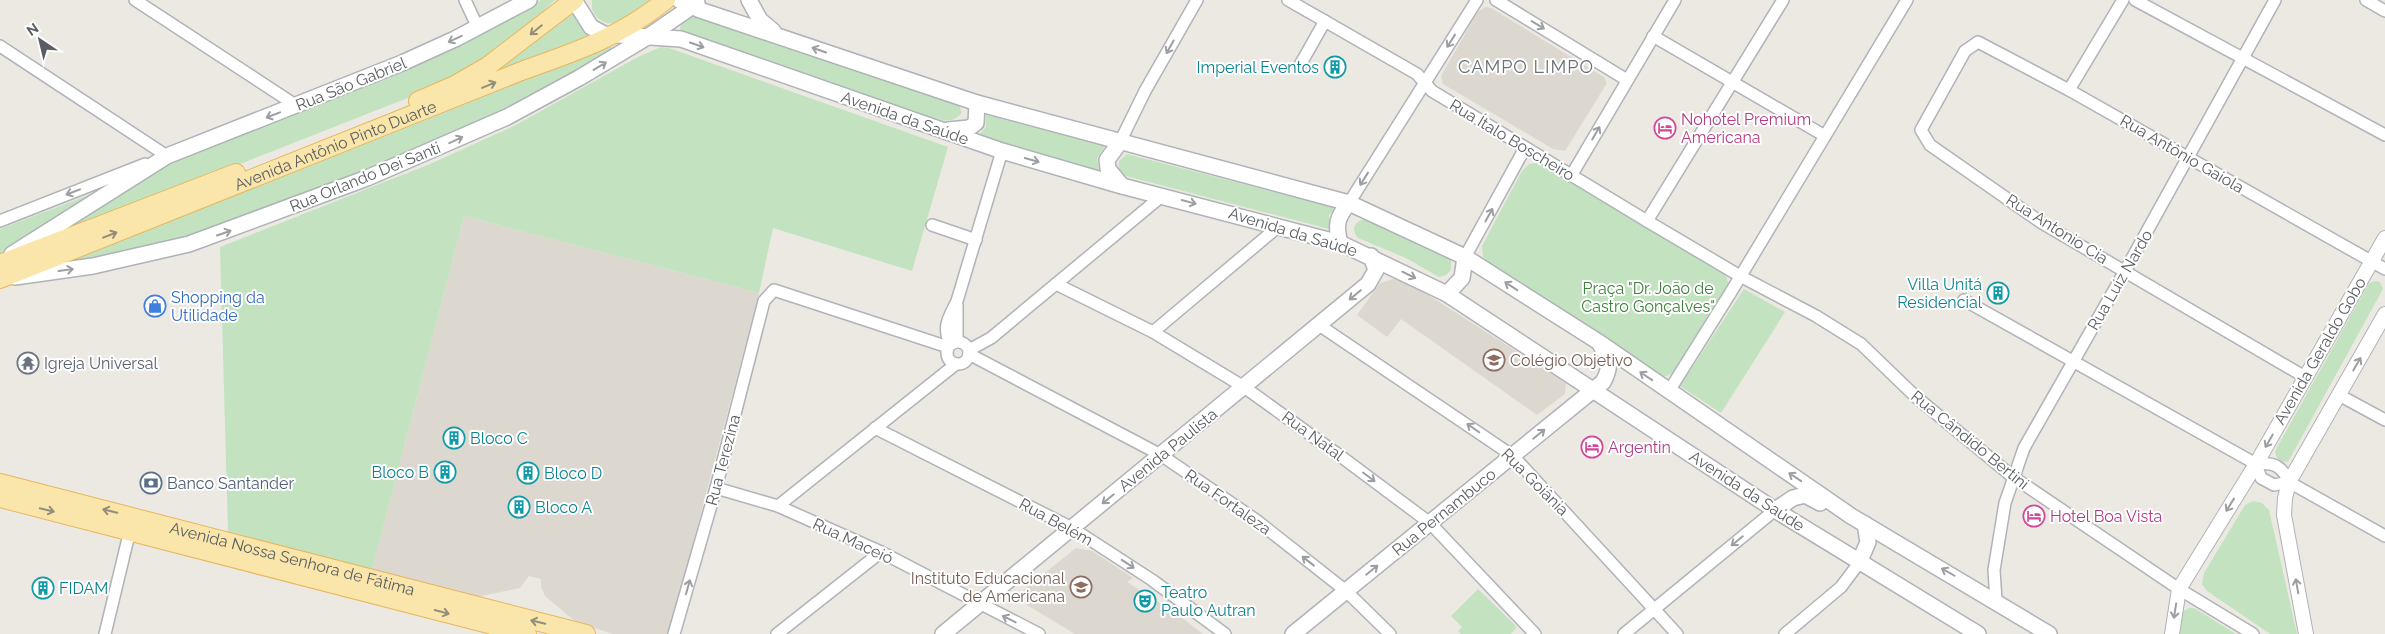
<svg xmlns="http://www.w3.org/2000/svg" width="2385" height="634" viewBox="0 0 2385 634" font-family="Raleway,sans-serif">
	<rect width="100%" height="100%" fill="#ece9e2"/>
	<!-- education -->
	<g fill="#dcd8d0">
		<path d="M1485,7L1491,8L1604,77L1607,83L1565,151L1553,149L1443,84L1441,76L1477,13Z"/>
		<path d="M464,216L759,293L669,634H613L576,622L545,596L541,587V579L529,576L520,588L477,597L372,570Z"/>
		<path d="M1400,277L1566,383L1565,394L1537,415L1401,319L1387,337L1357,315L1380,283Z"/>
		<path d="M1076,548L1092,551L1121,570L1133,578L1127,582L1163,605L1167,600L1171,602L1169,608L1203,634H1075L1027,605L1020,593Z"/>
	</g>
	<!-- green -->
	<g fill="#c3e3c0">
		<path d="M541,0H555L512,41L486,60L433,88L62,234L61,230L174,160L405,69L520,13Z"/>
		<path d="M592,0H649L648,4C633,13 614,33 598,18C592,13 591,7 592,0Z"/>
		<path d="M568,11L574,12L578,22L591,35L590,39L463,89Z"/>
		<path d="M694,15L753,32L959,105L962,112C952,126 941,119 926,116L683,32L680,29L681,24Z"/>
		<path d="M610,46L613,49L575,73L504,111L420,148L187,237L70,265L68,257L527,76Z"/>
		<path d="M661,47L669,48L948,147L912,271L773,228L759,293L464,216L372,570L228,533L220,247L430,164L514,126L638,57Z"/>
		<path d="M986,115L1105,146L1097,158L1099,171L978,136L986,127Z"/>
		<path d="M1127,154L1336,208L1329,215V229L1122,175L1118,169L1119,161Z"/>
		<path d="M1539,163L1725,274L1729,284L1673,373L1664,377L1654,374L1491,265L1483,257L1482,246L1522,171L1529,164Z"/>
		<path d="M94,193L0,254V229Z"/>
		<path d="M1366,219L1427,244L1451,259V270L1446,275L1439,277L1406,258L1358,238C1350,230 1355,220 1366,219Z"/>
		<path d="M2375,281L2380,282L2383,289L2288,462C2280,462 2276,459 2275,451L2369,283Z"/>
		<path d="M1744,289L1785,312L1721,413L1680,386Z"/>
		<path d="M2253,501L2262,503L2269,510L2297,634H2270L2207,591L2202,584L2204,573L2245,505Z"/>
		<path d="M1478,589L1517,627L1511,634H1461L1458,631L1462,627L1451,616Z"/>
		<path d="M2189,608H2194L2236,634H2175L2180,613Z"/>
	</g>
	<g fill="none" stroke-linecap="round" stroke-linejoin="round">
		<!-- minor casing -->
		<g stroke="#b0b3b7" stroke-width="14">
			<g id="minor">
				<path d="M135,0L297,106"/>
				<path d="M465,0L478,28"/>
				<path d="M1288,0L1417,74L1432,91L1647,221L1740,276L1816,316L1861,344L1916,397L2013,477L2179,589L2253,634"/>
				<path d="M1496,0L1627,80"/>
				<path d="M2135,0L2385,135"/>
				<path d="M2366,0L2385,11"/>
				<path d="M1653,36L1825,136"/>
				<path d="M0,46L167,156"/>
				<path d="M1300,65L1325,21"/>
				<path d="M2069,90L2123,0"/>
				<path d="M1120,142L1145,91L1197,0"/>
				<path d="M1571,176L1675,0"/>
				<path d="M1349,203L1477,0"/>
				<path d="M0,221L145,164"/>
				<path d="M1647,221L1783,0"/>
				<path d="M932,225L976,240"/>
				<path d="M1465,257L1525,148"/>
				<path d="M1056,284L1153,332L1244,387L1343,458L1430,523L1535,634"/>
				<path d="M1964,300L2256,464C2274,462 2282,466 2289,482L2385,536"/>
				<path d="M957,305V341"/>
				<path d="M1319,325L1513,456L1677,634"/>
				<path d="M1153,332L1279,226"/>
				<circle cx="958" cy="353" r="11"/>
				<path d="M950,344C942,325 949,318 957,301L1002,151"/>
				<path d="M969,350L991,338L1163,195"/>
				<path d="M969,354L1161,455L1256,520L1346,591L1390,634"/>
				<path d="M2305,377L2042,223L1930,145L1921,130L1965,51L1978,42L2069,90L2385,269"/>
				<path d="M1669,391L1731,292L1907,0"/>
				<path d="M2339,395L2385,420"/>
				<path d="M875,428L1072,528L1152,580L1225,634"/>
				<path d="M2256,464L2261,478L2274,485L2289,482"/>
				<path d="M716,488L778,506L881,552L1039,634"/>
				<path d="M778,506L956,364"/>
				<path d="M1996,601L1994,570L2005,503L2024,448L2125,271L2275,0"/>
				<path d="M105,634L131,526"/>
				<path d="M674,634L716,488L764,301L774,290L948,347"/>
				<path d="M777,634L881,552"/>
				<path d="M1624,634L1775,510"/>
				<path d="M1785,634L1841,587L1859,563"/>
			</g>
		</g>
		<!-- tertiary casing -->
		<g stroke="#b0b3b7" stroke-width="16">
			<g id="tertiary">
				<path d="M2172,634L2179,589L2256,464L2385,238"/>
				<path d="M2306,634L2284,515L2285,498L2289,482L2385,314"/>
			</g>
		</g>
		<!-- secondary casing -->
		<g stroke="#afb2b7" stroke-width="18">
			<g id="secondary">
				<path d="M574,0L591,27L604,34L681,39L1002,151L1122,186L1340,243L1447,294L1775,510L1978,634"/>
				<path d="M679,0L700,10L977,103L1349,203L1465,257L1597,341L1851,516L2049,634"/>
				<path d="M749,0L760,20L773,31"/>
				<path d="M948,130L969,128L976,123L977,103"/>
				<path d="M1120,142L1107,160L1108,169L1122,186"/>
				<path d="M1340,243C1335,225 1337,217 1349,203"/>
				<path d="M12,254L167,156L402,63L455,39L529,0"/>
				<path d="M15,277L93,266L189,244L367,178L507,117L579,78L649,36L697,3"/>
				<path d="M1447,294L1462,278L1465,257"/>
				<path d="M1775,510L1793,498L1805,495L1820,503"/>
				<path d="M1859,563L1868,542L1865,524"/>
				<path d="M943,634L1368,284L1376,270L1371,256"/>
				<path d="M1293,634L1603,382C1611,368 1610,360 1601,346"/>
			</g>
		</g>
		<!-- primary casing -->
		<g stroke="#e8b65f" stroke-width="20">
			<g id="primary">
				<path d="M418,101L455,85L488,66L574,0"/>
				<path d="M0,264L236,173"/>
				<path id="s1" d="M0,279L524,70C578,51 620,37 666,0"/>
				<path id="s2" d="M0,483L586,634"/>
				<path d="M0,498L527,634"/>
			</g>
		</g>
		<!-- minor -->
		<use href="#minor" stroke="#fff" stroke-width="11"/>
		<!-- tertiary -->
		<use href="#tertiary" stroke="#fff" stroke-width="14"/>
		<!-- secondary -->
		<use href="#secondary" stroke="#fff" stroke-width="15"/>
		<!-- primary -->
		<use href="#primary" stroke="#fae6aa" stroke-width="18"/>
	</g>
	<!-- one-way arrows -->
	<defs><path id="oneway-shaft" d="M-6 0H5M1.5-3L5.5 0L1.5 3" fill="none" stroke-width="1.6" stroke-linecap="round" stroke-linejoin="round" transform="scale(1.25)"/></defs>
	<g stroke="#9c9ea1">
		<use href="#oneway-shaft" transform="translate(1538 25) rotate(31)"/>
		<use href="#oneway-shaft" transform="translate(455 39) rotate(155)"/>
		<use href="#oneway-shaft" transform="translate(1451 41) rotate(122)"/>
		<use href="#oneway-shaft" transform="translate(697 45) rotate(19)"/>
		<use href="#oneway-shaft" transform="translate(1170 47) rotate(119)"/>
		<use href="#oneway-shaft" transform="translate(819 50) rotate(-161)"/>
		<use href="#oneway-shaft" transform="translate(600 66) rotate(-31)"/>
		<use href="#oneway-shaft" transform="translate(273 115) rotate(159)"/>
		<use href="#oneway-shaft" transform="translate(1596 133) rotate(-60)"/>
		<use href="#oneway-shaft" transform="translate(456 140) rotate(-25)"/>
		<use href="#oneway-shaft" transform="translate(1032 160) rotate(16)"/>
		<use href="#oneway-shaft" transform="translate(1364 179) rotate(122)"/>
		<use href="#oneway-shaft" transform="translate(73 192) rotate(159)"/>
		<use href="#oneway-shaft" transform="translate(1189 202) rotate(15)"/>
		<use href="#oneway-shaft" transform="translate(1489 215) rotate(-61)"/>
		<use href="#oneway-shaft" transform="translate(224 233) rotate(-19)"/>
		<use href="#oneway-shaft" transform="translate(66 270) rotate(-8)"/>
		<use href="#oneway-shaft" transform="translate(1409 275) rotate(26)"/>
		<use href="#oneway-shaft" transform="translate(1511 286) rotate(-147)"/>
		<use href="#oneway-shaft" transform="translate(1355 295) rotate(140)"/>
		<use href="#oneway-shaft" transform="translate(2357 364) rotate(-60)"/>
		<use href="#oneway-shaft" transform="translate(1646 376) rotate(-146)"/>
		<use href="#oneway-shaft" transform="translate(1473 428) rotate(-145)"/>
		<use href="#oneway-shaft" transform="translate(1539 434) rotate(-39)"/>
		<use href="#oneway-shaft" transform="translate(2269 441) rotate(120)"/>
		<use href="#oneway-shaft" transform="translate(1369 477) rotate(37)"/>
		<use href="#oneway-shaft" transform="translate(1795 477) rotate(-146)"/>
		<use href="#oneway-shaft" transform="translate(1108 499) rotate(141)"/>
		<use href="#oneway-shaft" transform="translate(2230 505) rotate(122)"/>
		<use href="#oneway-shaft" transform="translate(1737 541) rotate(141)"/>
		<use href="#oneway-shaft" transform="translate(1308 561) rotate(-142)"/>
		<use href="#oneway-shaft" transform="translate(1128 564) rotate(33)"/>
		<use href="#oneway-shaft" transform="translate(1372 570) rotate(-39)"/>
		<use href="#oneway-shaft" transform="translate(1948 572) rotate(-150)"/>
		<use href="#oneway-shaft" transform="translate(2297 586) rotate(-100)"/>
		<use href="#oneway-shaft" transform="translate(688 587) rotate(-74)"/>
		<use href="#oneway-shaft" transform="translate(2175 611) rotate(99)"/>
		<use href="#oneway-shaft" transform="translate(1009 619) rotate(-153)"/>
	</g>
	<g stroke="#928e7b">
		<use href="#oneway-shaft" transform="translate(536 30) rotate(141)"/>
		<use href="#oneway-shaft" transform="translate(489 85) rotate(-22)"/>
		<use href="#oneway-shaft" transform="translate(110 235) rotate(-21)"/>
		<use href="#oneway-shaft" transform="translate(47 510) rotate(14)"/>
		<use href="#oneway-shaft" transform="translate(110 511) rotate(-166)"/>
		<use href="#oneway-shaft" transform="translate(442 612) rotate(15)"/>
		<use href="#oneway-shaft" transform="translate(538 622) rotate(-166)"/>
	</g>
	<!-- icons -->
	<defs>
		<g id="building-ring" transform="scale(1.125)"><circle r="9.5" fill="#fff" stroke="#0f9aa8" stroke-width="1.5"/><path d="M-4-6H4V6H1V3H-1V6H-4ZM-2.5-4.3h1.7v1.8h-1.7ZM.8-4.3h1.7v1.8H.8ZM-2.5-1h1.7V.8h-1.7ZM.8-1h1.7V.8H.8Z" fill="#0f9aa8"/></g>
		<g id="hotel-ring" transform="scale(1.125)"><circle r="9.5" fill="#fff" stroke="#d1479c" stroke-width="1.5"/><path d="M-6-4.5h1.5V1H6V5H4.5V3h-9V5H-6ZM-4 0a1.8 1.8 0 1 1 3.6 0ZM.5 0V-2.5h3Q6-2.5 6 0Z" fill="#d1479c"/></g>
		<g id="shop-ring" transform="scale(1.125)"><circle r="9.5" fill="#fff" stroke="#3f7fe0" stroke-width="1.5"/><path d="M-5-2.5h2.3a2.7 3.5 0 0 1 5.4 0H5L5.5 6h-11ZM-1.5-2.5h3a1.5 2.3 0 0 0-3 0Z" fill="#3f7fe0"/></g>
		<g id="school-ring" transform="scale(1.125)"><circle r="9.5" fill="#fff" stroke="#8d6e63" stroke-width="1.5"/><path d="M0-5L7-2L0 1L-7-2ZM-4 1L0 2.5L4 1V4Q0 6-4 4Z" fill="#8d6e63"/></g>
		<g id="temple-ring" transform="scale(1.125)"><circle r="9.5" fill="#fff" stroke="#6b7280" stroke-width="1.5"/><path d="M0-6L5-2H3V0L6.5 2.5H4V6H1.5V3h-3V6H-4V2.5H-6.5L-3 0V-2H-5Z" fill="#6b7280"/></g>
		<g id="bank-ring" transform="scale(1.125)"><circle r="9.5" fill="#fff" stroke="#5c6f8a" stroke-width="1.5"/><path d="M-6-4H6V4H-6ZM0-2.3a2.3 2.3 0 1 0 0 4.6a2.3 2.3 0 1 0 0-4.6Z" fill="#5c6f8a"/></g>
		<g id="theatre-ring" transform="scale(1.125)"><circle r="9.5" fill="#fff" stroke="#0f9aa8" stroke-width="1.5"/><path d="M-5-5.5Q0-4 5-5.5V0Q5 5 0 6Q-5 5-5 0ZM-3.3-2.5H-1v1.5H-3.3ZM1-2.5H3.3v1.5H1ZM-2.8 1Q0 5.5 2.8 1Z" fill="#0f9aa8"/></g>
	</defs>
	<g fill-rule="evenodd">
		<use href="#building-ring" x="1335" y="67"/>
		<use href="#hotel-ring" x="1665" y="128"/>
		<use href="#building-ring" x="1998" y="293"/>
		<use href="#shop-ring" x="155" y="306"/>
		<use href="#school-ring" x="1494" y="360"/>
		<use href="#temple-ring" x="28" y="363"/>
		<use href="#building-ring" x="454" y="438"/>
		<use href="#hotel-ring" x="1592" y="447"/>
		<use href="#building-ring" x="445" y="472"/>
		<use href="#building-ring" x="528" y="473"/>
		<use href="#bank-ring" x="151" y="483"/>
		<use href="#building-ring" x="519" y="507"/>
		<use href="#hotel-ring" x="2034" y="516"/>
		<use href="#school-ring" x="1081" y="587"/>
		<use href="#building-ring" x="43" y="588"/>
		<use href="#theatre-ring" x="1145" y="601"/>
	</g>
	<g text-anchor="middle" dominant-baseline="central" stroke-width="4" stroke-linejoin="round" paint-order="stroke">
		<!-- culture labels -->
		<g font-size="16" fill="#0d838f" stroke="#fff" text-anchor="start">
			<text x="1319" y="67" text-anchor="end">Imperial Eventos</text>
			<text x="1982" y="284" text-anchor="end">Villa Unitá<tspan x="1982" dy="18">Residencial</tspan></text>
			<text x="470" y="438">Bloco C</text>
			<text x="429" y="472" text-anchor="end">Bloco B</text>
			<text x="544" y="473">Bloco D</text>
			<text x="535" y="507">Bloco A</text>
			<text x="59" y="588">FIDAM</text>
			<text x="1161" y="592">Teatro<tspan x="1161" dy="18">Paulo Autran</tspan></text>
		</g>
		<!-- street labels -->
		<g font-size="16" fill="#5a5e62" stroke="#fff">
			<text transform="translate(351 84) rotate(-22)">Rua São Gabriel</text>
			<text transform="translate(905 118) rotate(19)">Avenida da Saúde</text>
			<text transform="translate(1512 140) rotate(31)">Rua Ítalo Boscheiro</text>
			<text stroke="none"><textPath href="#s1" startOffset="361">Avenida Antônio Pinto Duarte</textPath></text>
			<text transform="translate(2182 154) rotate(30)">Rua Antônio Gaiola</text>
			<text transform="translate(365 177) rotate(-22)">Rua Orlando Dei Santi</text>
			<text transform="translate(2057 229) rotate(32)">Rua Antonio Cia</text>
			<text transform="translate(1293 232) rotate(17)">Avenida da Saúde</text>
			<text transform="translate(2120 280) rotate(-60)">Rua Luiz Nardo</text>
			<text transform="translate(2320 351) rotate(-60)">Avenida Geraldo Gobo</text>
			<text transform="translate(1313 436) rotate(36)">Rua Natal</text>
			<text transform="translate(1970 440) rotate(39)">Rua Cândido Bertini</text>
			<text transform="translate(1168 450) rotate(-39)">Avenida Paulista</text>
			<text transform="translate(723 460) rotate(-75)">Rua Terezina</text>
			<text transform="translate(1535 482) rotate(45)">Rua Goiânia</text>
			<text transform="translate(1747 491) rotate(33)">Avenida da Saúde</text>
			<text transform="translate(1228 502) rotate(35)">Rua Fortaleza</text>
			<text transform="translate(1444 512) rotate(-39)">Rua Pernambuco</text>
			<text transform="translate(1056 522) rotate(29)">Rua Belém</text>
			<text transform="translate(853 541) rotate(25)">Rua Maceió</text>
			<text stroke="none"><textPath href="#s2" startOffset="302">Avenida Nossa Senhora de Fátima</textPath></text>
		</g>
		<!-- hotel labels -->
		<g font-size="16" fill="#b23c85" stroke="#fff" text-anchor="start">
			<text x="1681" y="119">Nohotel Premium<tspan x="1681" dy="18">Americana</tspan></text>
			<text x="1608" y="447">Argentin</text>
			<text x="2050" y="516">Hotel Boa Vista</text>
		</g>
		<!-- park labels -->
		<g font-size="16" fill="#3c823a" stroke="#fff">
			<text x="1648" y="288">Praça "Dr. João de<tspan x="1648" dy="18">Castro Gonçalves"</tspan></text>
		</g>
		<!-- shop labels -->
		<g font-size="16" fill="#366cbe" stroke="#fff" text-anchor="start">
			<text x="171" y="297">Shopping da<tspan x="171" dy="18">Utilidade</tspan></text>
		</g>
		<!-- education labels -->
		<g font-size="16" fill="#785e54" stroke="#fff" text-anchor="start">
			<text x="1510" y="360">Colégio Objetivo</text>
			<text x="1065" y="578" text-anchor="end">Instituto Educacional<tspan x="1065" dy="18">de Americana</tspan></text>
		</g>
		<!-- worship labels -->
		<g font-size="16" fill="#5b616d" stroke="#fff" text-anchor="start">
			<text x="44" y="363">Igreja Universal</text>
		</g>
		<!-- service labels -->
		<g font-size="16" fill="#4e5e75" stroke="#fff" text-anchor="start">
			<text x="167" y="483">Banco Santander</text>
		</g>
		<!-- neighbourhood labels -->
		<g font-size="18" letter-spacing="1" fill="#6b7074" stroke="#fff">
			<text x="1526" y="66">CAMPO LIMPO</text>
		</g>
	</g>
	<!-- north arrow -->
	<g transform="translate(40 40) rotate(325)" stroke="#ffffff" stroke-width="4" paint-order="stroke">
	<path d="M0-4L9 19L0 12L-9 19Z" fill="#5a5e62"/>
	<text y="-8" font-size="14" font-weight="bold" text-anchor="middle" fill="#5a5e62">N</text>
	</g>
</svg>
